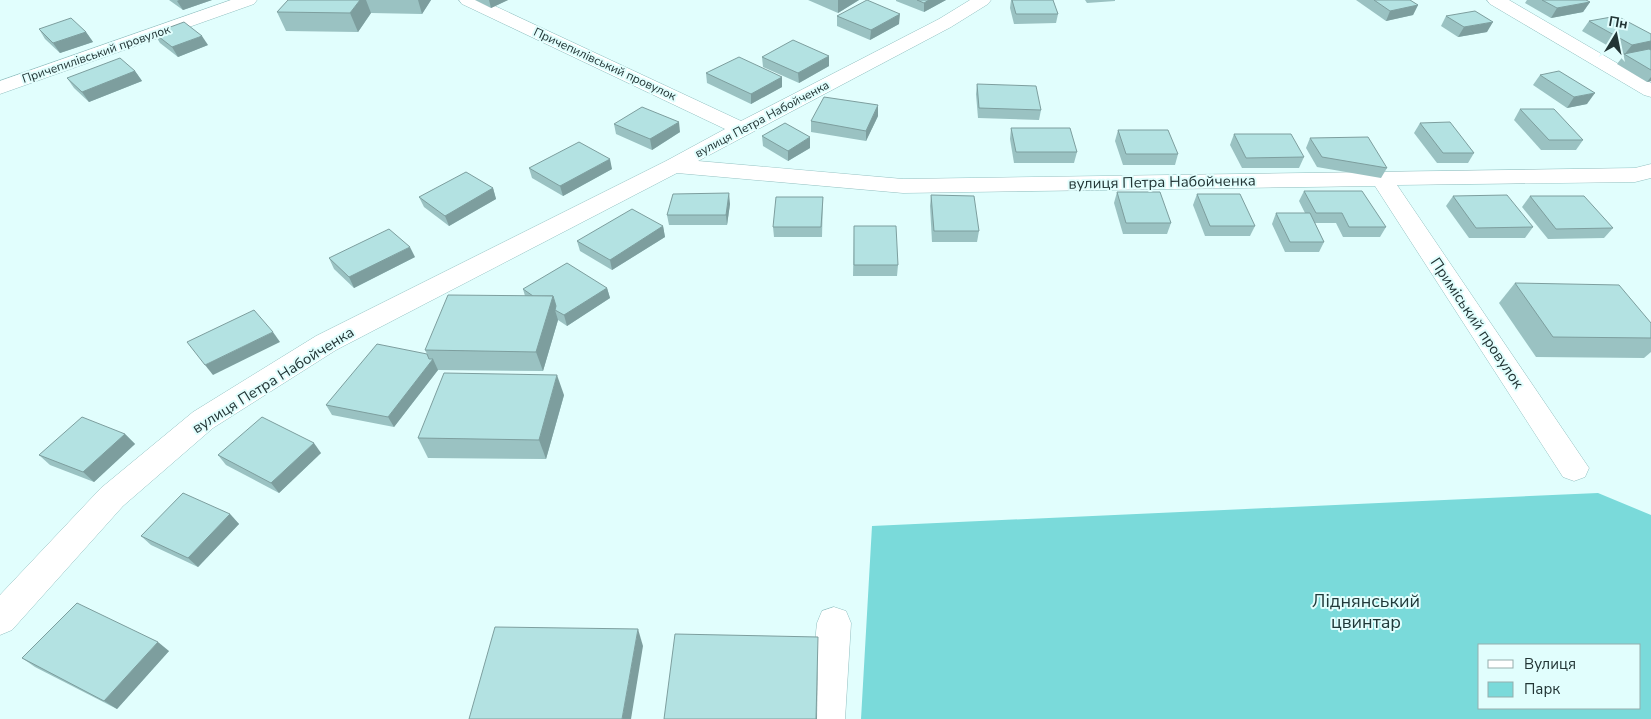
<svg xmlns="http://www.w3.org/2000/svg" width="1651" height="719" viewBox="0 0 1651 719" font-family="'Nunito Sans',sans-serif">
	<rect width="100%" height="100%" fill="#e1fefd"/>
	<!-- green -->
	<path fill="#7adada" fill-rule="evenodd" d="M1598,493L1651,515V719H861L872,526ZM1480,645H1640V708H1480Z"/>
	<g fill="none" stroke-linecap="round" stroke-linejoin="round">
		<!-- minor casing -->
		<g stroke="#92c0c1" stroke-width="1">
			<g id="minor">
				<path d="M231,0H257L254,4L0,94V81Z"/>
				<path d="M459,0H482L741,121L939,19L970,0H991L988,4L951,27L698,161L903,179L1635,168L1651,164V178L1635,182L1397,185L1589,468L1585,477L1574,481L1563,477L1375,186L903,193L677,173L336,350L213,428L123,506L12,630L0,635V595L101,488L193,412L316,336L666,161L725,129L462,4Z"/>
				<path d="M1487,0H1509L1651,83V97L1644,95L1490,4Z"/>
				<path d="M834,607L846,611L851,623L845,719H807L817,623L822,611Z"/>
			</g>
		</g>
		<!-- minor -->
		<use href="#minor" fill="#fff" fill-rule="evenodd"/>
	</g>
	<!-- wall -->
	<g fill="#9ac2c2">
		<path d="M169,0H212L183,10Z"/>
		<path d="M288,0H431L422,14L371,13L358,32L286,31L277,12Z"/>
		<path d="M475,0H508L491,8Z"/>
		<path d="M808,0H859L838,13Z"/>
		<path d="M896,0H946L924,12L896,1Z"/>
		<path d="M1011,0H1053L1058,14L1056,23L1014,24L1010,8Z"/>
		<path d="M1085,0H1115V1L1087,3Z"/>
		<path d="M1356,0H1410L1418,5L1413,15L1386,21Z"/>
		<path d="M1527,0H1586L1590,2L1583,12L1551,18L1525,3Z"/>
		<path d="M837,16L899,24L870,40L837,26Z"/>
		<path d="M1446,16L1487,32L1458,37L1441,26Z"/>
		<path d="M1589,21L1651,34V81L1647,82L1617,64L1624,55L1582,31Z"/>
		<path d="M39,29L86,32L93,42L60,53L45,39Z"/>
		<path d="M154,33L208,45L178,57L160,43Z"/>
		<path d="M762,57L829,66L799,83L763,67Z"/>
		<path d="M135,71L142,81L89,102L74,88L67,78Z"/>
		<path d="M706,73L782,77V87L751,104L707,83Z"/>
		<path d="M1540,75L1587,104L1567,108L1533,85Z"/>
		<path d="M977,84L1041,110L1039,120L978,118L976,94Z"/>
		<path d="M1520,109L1583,140L1576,150H1541L1514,120Z"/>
		<path d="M878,116L866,141L811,132V121Z"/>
		<path d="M1420,123L1474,153L1468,163H1437L1414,133Z"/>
		<path d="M614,124L680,132L652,150L616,134Z"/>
		<path d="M1011,128L1077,152L1074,163H1014L1010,139Z"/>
		<path d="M1118,130L1178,154L1175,165H1123L1115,141Z"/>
		<path d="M1234,134L1304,157L1299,168H1242L1230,145Z"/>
		<path d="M762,136L810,148L788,161L763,146Z"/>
		<path d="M1310,138L1387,168L1381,178L1317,167L1306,148Z"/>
		<path d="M529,168L612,169L563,196L532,178Z"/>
		<path d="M493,188L496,199L449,226L424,207L419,197Z"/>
		<path d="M1304,191L1386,227L1380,237H1343L1336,223H1315L1324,242L1319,252H1285L1272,224L1276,213H1305L1299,201Z"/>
		<path d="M1117,192L1171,223L1167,234H1123L1114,203Z"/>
		<path d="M1197,194L1255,226L1250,236H1205L1193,205Z"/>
		<path d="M931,195L979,231L977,242H932L930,206Z"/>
		<path d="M1453,196L1533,227L1525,238H1469L1446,206Z"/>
		<path d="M1530,196L1613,228L1604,238L1548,239L1522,207Z"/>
		<path d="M823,197L822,237H774L773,227Z"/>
		<path d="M730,204L727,225H669L667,215Z"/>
		<path d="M663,226L665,237L612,270L580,251L577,241Z"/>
		<path d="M854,226L898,265L897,276H853Z"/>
		<path d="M415,257L354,288L334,269L329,258Z"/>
		<path d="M1515,283L1651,323V352L1644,358L1536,357L1499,303Z"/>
		<path d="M607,288L610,298L567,326L558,320L543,371L438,370L394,427L332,415L326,405L427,354L425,350L525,296L523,289Z"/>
		<path d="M564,395L546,459L428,458L418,438Z"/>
		<path d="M125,434L135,444L94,482L50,465L39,455Z"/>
		<path d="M321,453L279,493L226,465L218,455Z"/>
		<path d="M230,514L239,524L198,567L151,545L141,536Z"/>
		<path d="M169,651L117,709L35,667L22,658Z"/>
	</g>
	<!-- shaded-wall -->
	<g fill="#7d9e9e">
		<path d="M179,0H212L183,10L177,1Z"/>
		<path d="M360,0H366L371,13L358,32L350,13Z"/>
		<path d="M418,0H431L422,14Z"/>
		<path d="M489,0H508L491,8Z"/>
		<path d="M838,0H859L838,13Z"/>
		<path d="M929,0H946L924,12V3Z"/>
		<path d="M1590,2L1583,12L1551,18L1557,8Z"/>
		<path d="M1418,5L1413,15L1386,21L1390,11Z"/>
		<path d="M900,14L899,24L870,40L871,30Z"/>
		<path d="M1493,22L1487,32L1458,37L1464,27Z"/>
		<path d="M86,32L93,42L60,53L53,43Z"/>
		<path d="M202,36L208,45L178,57L172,47Z"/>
		<path d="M1651,41V50L1624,55L1632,45Z"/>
		<path d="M829,56V66L799,83L798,73Z"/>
		<path d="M135,71L142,81L89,102L82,92Z"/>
		<path d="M782,77V87L751,104V94Z"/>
		<path d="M1651,77V81L1647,82Z"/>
		<path d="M1595,93L1587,104L1567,108L1574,97Z"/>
		<path d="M878,105V116L866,141V131Z"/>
		<path d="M679,122L680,132L652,150L650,139Z"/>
		<path d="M810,137V148L788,161V151Z"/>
		<path d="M610,159L612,169L563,196L560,186Z"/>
		<path d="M493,188L496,199L449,226L445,216Z"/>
		<path d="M729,193L730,204L727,225L726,215Z"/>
		<path d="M663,226L665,237L612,270L610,260Z"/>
		<path d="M410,247L415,257L354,288L349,277Z"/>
		<path d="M607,288L610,298L567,326L564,315Z"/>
		<path d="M553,296L558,312L555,310L558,320L543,371L536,352Z"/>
		<path d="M273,332L280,342L213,375L205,365Z"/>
		<path d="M433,359L438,370L394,427L388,417Z"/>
		<path d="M557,375L564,395L546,459L539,440Z"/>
		<path d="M125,434L135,444L94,482L83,472Z"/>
		<path d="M314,443L321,453L279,493L271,483Z"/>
		<path d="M230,514L239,524L198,567L188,558Z"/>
		<path d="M638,629L643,646L631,719H622Z"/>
		<path d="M818,637L817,719H816Z"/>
		<path d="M158,642L169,651L117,709L104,701Z"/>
	</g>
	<!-- building -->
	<g fill="#b3e2e2" stroke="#7d9e9e">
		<path d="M288,0H360L350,13L277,12Z"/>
		<path d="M867,0L900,14L871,30L837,16Z"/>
		<path d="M917,0H929L924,3Z"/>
		<path d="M1012,0H1053L1058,14H1016Z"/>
		<path d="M1374,0H1410L1418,5L1390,11Z"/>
		<path d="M1542,0H1586L1590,2L1557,8Z"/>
		<path d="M1475,11L1493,22L1464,27L1446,16Z"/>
		<path d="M1617,16L1651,34V41L1632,45L1589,21Z"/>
		<path d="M71,18L86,32L53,43L39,29Z"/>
		<path d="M184,22L202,36L172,47L154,33Z"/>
		<path d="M793,40L829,56L798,73L762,57Z"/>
		<path d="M1649,49L1651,50V70L1624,54Z"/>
		<path d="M739,57L782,77L751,94L706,73Z"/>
		<path d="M120,58L135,71L82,92L67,78Z"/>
		<path d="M1559,71L1595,93L1574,97L1540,75Z"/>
		<path d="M977,84L1036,86L1041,110L979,108Z"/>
		<path d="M824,97L878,105L866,131L811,121Z"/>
		<path d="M642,107L679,122L650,139L614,124Z"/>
		<path d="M1520,109H1554L1583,140H1549Z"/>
		<path d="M1450,122L1474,153H1443L1420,123Z"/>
		<path d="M785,123L810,137L788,151L762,136Z"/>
		<path d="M1011,128H1070L1077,152H1016Z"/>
		<path d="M1118,130H1168L1178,154H1126Z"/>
		<path d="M1234,134H1291L1304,157L1246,158Z"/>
		<path d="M1368,137L1387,168L1322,157L1310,138Z"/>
		<path d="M579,142L610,159L560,186L529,168Z"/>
		<path d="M466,172L493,188L445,216L419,197Z"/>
		<path d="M1304,191H1362L1386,227H1349L1342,213H1316Z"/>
		<path d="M1117,192H1160L1171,223H1126Z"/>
		<path d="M729,193L726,215H667L673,194Z"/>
		<path d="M1197,194H1240L1255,226H1210Z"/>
		<path d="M931,195L974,196L979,231H934Z"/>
		<path d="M1507,195L1533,227L1476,228L1453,196Z"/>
		<path d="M1530,196H1584L1613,228L1556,229Z"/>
		<path d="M776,197H823L821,227H773Z"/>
		<path d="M632,209L663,226L610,260L577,241Z"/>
		<path d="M1276,213H1310L1324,242H1290Z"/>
		<path d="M854,226H896L898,265H854Z"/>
		<path d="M389,229L410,247L349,277L329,258Z"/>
		<path d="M567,263L607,288L564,315L555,310L556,306L553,296H533L523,289Z"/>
		<path d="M1515,283L1619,285L1651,323V338L1553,337Z"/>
		<path d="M448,295L553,296L536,352L425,350Z"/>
		<path d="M254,310L273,332L205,365L187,342Z"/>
		<path d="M377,344L427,354L429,359H433L388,417L326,405Z"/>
		<path d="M444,373L557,375L539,440L418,438Z"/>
		<path d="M82,417L125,434L83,472L39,455Z"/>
		<path d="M262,417L314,443L271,483L218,455Z"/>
		<path d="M183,493L230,514L188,558L141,536Z"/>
		<path d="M77,603L158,642L104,701L22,658Z"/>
		<path d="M495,627L638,629L622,719H469Z"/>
		<path d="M675,634L818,637L816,719H664Z"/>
	</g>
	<g text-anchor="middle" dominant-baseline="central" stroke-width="4" stroke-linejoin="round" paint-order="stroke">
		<!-- far-street labels -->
		<g font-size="12" fill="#223535" stroke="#e1fefd">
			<text transform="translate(96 54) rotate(-19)">Причепилівський провулок</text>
			<text transform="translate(605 64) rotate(25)">Причепилівський провулок</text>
			<text transform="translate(762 119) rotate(-28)">вулиця Петра Набойченка</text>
		</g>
		<!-- street labels -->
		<g font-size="15" fill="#223535" stroke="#e1fefd">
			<text transform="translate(1162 182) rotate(-1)">вулиця Петра Набойченка</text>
			<text transform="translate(1477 323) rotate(56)">Приміський провулок</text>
			<text transform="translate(273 380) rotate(-32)">вулиця Петра Набойченка</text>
		</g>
		<!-- near-park labels -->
		<g font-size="18" fill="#203939" stroke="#e1fefd">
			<text x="1366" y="601">Ліднянський<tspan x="1366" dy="21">цвинтар</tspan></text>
		</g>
	</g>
	<!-- legend -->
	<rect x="1478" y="644" width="162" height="65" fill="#e1fefd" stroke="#95aead"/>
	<rect x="1488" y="660" width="25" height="8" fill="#ffffff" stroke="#95aead"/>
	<text x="1524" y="669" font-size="15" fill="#223535">Вулиця</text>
	<rect x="1488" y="682" width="25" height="15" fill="#7adada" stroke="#95aead"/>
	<text x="1524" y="694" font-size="15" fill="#223535">Парк</text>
	<!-- north arrow -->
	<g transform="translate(1616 35) rotate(10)" stroke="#e1fefd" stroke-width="4" paint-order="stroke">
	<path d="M0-4L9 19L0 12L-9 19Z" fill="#223535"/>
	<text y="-8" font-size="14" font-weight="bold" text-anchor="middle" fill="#223535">Пн</text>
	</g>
</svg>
